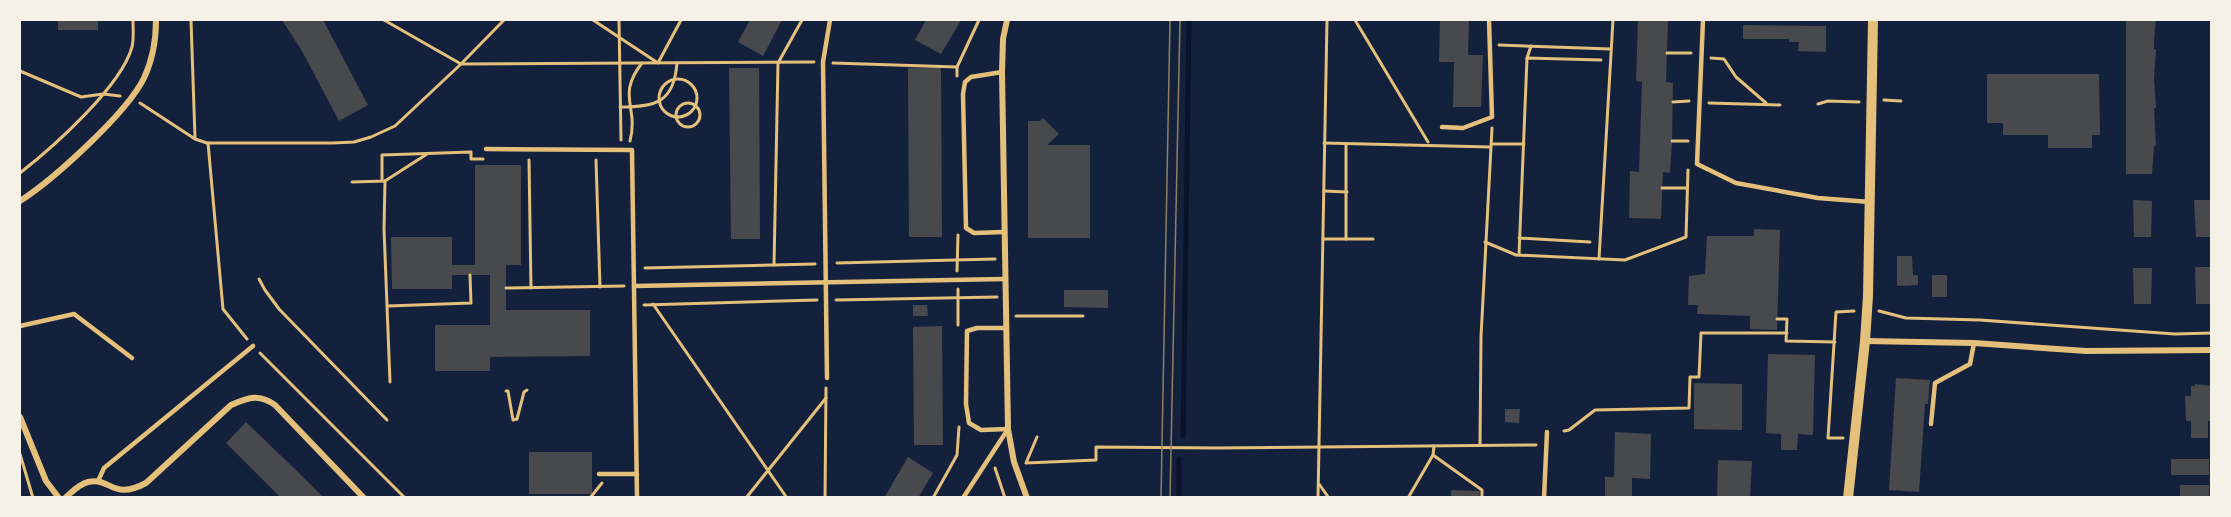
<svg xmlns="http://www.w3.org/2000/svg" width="2231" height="517" viewBox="0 0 2231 517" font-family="'Open Sans',sans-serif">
	<rect width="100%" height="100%" fill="#14213d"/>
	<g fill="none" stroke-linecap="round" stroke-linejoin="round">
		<!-- stream -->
		<g stroke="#0b132b" stroke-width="5">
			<path d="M1183,437L1189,20"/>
			<path d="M1179,498V459"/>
		</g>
	</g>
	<!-- building -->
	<g fill="#48494c">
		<rect x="58" y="20" width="40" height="10"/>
		<path d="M282,20H323L368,105L339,121L302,51Z"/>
		<path d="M750,20H782L763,56L738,42Z"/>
		<path d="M926,20H961L941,54L915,40Z"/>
		<path d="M1440,20H1469L1468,55H1483L1481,107H1453L1454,62H1439Z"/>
		<path d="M1638,20H1668L1666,82L1673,83L1672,141L1670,173L1663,172L1661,219L1629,218L1630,171L1639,172L1642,82L1636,81Z"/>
		<path d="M2126,20H2156L2154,41V49H2156L2154,79L2156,108H2154L2156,146H2154L2152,174H2126Z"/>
		<path d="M1743,25L1826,26V52L1798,51L1799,42H1789V39H1743Z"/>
		<path d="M729,68H759L760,239H731Z"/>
		<path d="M908,68H941L942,237H909Z"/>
		<path d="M1987,74H2099L2100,135H2092V148H2048V135H2003V123H1987Z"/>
		<path d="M1043,118L1059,134L1047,145H1090V238H1028V121H1040Z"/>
		<path d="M475,165H521V265H506V310H590V356L490,357V371H435V325H490V275H452V289H392L391,237H452V265H475Z"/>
		<path d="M2133,200L2152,201L2151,237H2134Z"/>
		<path d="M2194,200H2212V237H2196Z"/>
		<path d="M1754,229L1780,230L1777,330L1750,329V316L1697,314L1698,305H1688L1689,276L1705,274L1707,236H1754Z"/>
		<path d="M1897,256H1912L1913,275H1918V285L1897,286Z"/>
		<path d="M2195,267H2212V304H2196Z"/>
		<path d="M2133,268H2152L2151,304H2134Z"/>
		<rect x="1932" y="275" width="15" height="22"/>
		<path d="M1064,290H1108V308L1064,307Z"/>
		<path d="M913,305H927L928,316H913Z"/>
		<path d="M942,326L943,445H914L913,327Z"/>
		<path d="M1768,354L1815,355L1813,435L1798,434L1797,450H1781V434L1766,433Z"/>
		<path d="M1896,378L1930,380L1928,404H1925L1919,492L1889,490Z"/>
		<path d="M1694,383L1742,384V430L1694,429Z"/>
		<path d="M2195,384L2212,386V421H2208V438H2191V421H2186L2185,396H2191V386H2195Z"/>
		<path d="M1505,409H1520L1519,423L1505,422Z"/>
		<path d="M246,422L302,476L324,498H281L226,443Z"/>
		<path d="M1615,432L1651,434L1650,479L1632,478V498H1605V477H1614Z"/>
		<rect x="529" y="452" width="63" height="42"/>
		<path d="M908,457L933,473L918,498H884Z"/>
		<rect x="2171" y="459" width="38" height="16"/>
		<path d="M1718,460L1752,461L1750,498H1717Z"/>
		<rect x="2180" y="485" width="29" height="13"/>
		<path d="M1451,490L1480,491L1479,498H1451Z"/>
	</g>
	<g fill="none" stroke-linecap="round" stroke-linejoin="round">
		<!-- path -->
		<g stroke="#e5c07b" stroke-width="3">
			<path d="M191,20L195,138"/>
			<path d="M384,20L461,64L504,20"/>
			<path d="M593,20L658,63L681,20"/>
			<path d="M619,20L621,140"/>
			<path d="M1355,20L1428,142"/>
			<path d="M1499,45L1611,49"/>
			<path d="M1667,53H1691"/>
			<path d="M1527,58L1531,46"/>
			<path d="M1711,58L1724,59L1736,77L1766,103"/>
			<path d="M833,63L957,67"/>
			<path d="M20,71L81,97L103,94L120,96"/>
			<path d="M957,76V67L979,20"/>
			<circle cx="678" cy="98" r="19"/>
			<path d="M1884,100L1901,101"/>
			<path d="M1673,102L1689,101"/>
			<path d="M140,103L195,139L207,143H333L354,142L371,137L395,126L461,64L814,62"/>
			<path d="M1709,103L1780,105"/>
			<circle cx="688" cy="115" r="12"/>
			<path d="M1818,104L1828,101L1859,102"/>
			<path d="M620,107C655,107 674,103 677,63"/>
			<path d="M630,141C639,107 616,96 642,63"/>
			<path d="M1672,141H1688"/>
			<path d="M208,143L223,309L247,339"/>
			<path d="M1324,143L1490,147"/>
			<path d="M1493,144H1524"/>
			<path d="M529,160L531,288"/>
			<path d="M596,160L600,287"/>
			<path d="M20,173C52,148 121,87 132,47C134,39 133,28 133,20"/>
			<path d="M382,180V155L471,152V159H483"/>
			<path d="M385,181L384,229L390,382"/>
			<path d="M352,182L385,181L427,154"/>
			<path d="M1662,188H1687"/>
			<path d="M1324,191L1347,192"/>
			<path d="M1519,238L1590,242"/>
			<path d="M1323,239H1346V144"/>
			<path d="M1346,239H1373"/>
			<path d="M1485,242L1516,255L1625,260L1686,237L1688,170"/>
			<path d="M1519,255L1527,58L1601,60"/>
			<path d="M1599,259L1613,20"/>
			<path d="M837,263L995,259"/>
			<path d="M774,265L778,63L802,20"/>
			<path d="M645,268L815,264"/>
			<path d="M957,271L958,235"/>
			<path d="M259,279L265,290L279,309L387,420"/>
			<path d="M506,288L624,286"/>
			<path d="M958,289V325"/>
			<path d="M836,300L997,297"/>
			<path d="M653,304L787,498"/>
			<path d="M644,305L817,300"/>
			<path d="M388,306L471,303L470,275"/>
			<path d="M1879,311L1906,318L1980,320L2175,334L2212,333"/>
			<path d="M1016,316H1083"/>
			<path d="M1777,319H1787L1786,341L1835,342"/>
			<path d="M260,353L405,498"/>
			<path d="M506,391H508L513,420L517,419L524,392L527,390"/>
			<path d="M1564,431L1569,430L1595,410L1689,408L1690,377H1699L1701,333H1787"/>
			<path d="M1037,437L1026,463L1096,460V447L1217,448L1536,445"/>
			<path d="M1843,438H1828L1836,312L1854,311"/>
			<path d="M1480,444L1481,337L1492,128"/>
			<path d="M20,454L33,498"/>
			<path d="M1433,455L1482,490V498"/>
			<path d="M995,468L1005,498"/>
			<path d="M1319,484L1329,498"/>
			<path d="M590,498L602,483"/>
			<path d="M746,498L826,398"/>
			<path d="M825,498L826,388"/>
			<path d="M933,498L957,455L959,427"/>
			<path d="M1318,498L1327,20"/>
			<path d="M1408,498L1433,455L1434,446"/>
		</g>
		<!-- service -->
		<g stroke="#e5c07b" stroke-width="4.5">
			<path d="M1703,20L1697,164L1736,183L1818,198L1870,202"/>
			<path d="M1002,72L971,77L965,82L963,94L966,228L974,233L1004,232"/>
			<path d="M1442,127L1463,128L1492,117L1489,20"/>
			<path d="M486,149L632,150L637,498"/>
			<path d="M634,286L1004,279"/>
			<path d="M20,326L74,314L132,358"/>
			<path d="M1006,328H977L967,331L966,404L969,423L981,430L1008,429"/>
			<path d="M827,378L823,62L830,20"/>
			<path d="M1931,424L1935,383L1970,364L1974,343"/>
			<path d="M599,474H637"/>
			<path d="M98,481L104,468L253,346"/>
			<path d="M963,498L1008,429"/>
			<path d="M1544,498L1547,432"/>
		</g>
		<!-- minor -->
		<g stroke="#e5c07b" stroke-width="6">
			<path d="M1007,20L1003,39L1002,72L1008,429L1014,462L1027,498"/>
			<path d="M20,201C53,180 127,113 144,78C153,59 156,40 156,20"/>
			<path d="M1865,341L1974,343L2086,351L2212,350"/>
			<path d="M20,417L46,481L59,498"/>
			<path d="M65,498C72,492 79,484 88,482C112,477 112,501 146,483L231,405C248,398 258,393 275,405L364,498"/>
		</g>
		<!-- tertiary -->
		<path stroke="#e5c07b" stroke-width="10" d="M1848,498L1865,341L1868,296L1873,20"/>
		<!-- tram -->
		<g stroke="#918062" stroke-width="1.5">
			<path d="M1161,498L1170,20"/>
			<path d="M1170,498L1180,20"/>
		</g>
	</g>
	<!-- border -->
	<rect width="2231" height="517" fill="none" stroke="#f6f1e7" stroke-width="42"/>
</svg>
